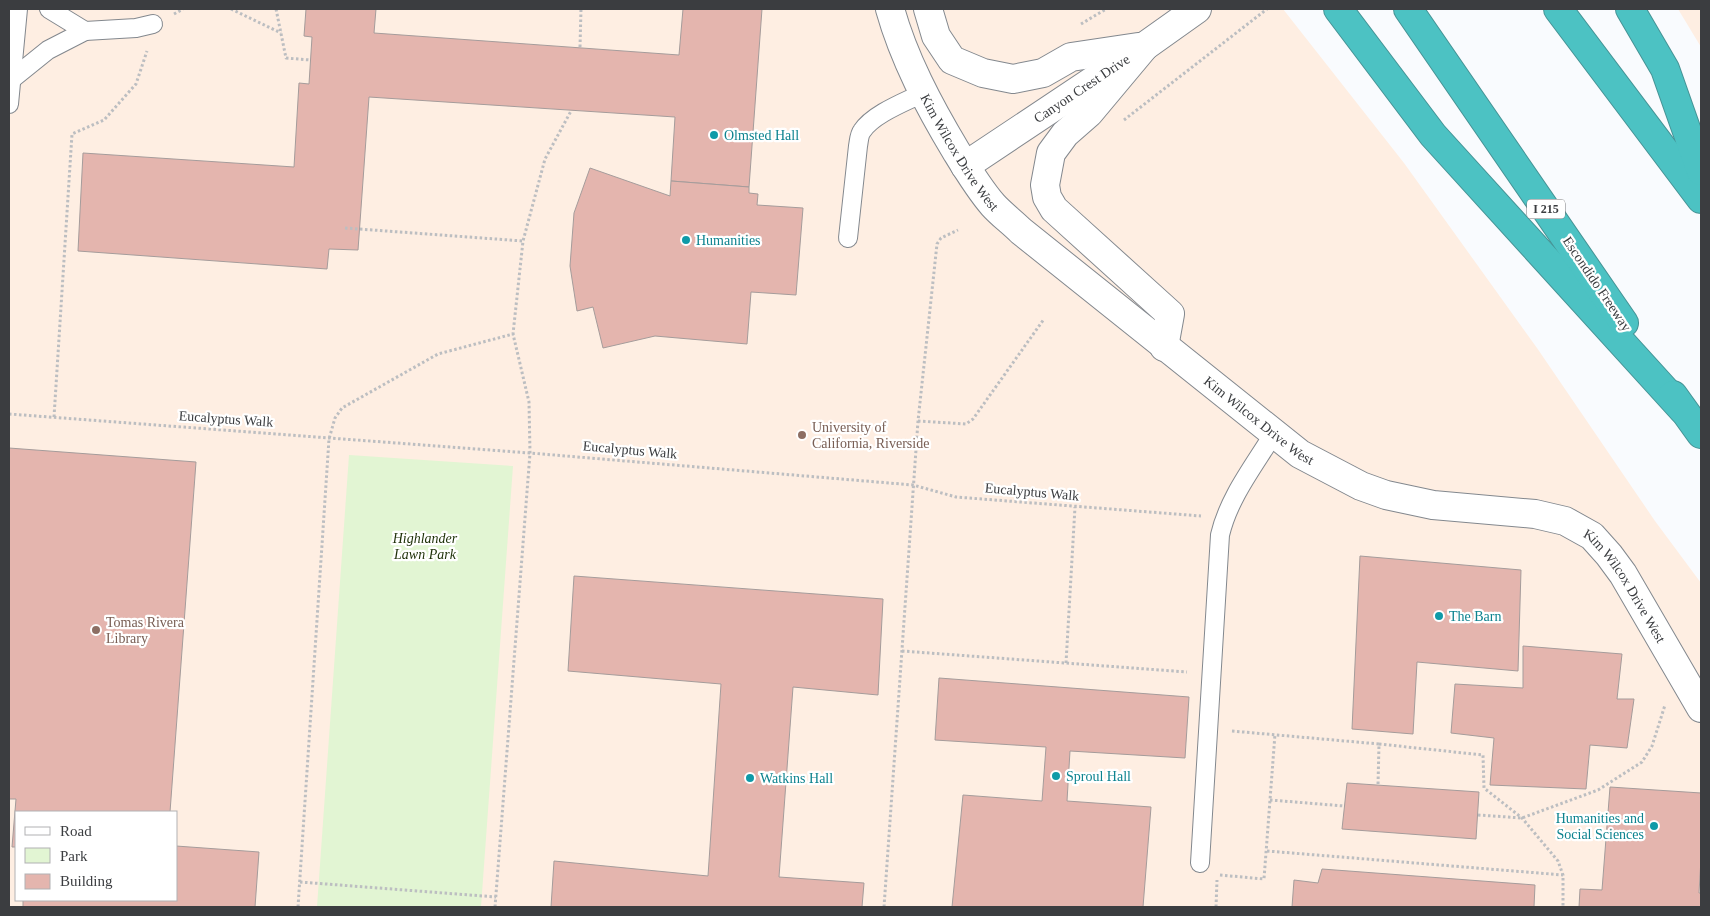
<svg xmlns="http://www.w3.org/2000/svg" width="1710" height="916" viewBox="0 0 1710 916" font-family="'Times New Roman',serif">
	<rect width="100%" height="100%" fill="#f9fbfe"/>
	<!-- education -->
	<g fill="#feeee2" fill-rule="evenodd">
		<path d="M9,9H1283L1404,163L1537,348L1655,521L1701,583V907H9ZM16,812H176V900H16Z"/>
		<path d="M1678,9H1701V47Z"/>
	</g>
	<!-- green -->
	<path fill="#e2f5d3" d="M349,455L513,466L481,907H317Z"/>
	<!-- building -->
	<g fill="#e4b5ae" stroke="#a59c9b">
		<path d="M306,9H376L374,33L679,55L683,9H762L749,187L671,181L675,117L369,97L358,250L329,249L327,269L78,251L83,153L294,167L299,83L309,84L312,37L304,36Z"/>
		<path d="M590,168L670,196L671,181L749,187V193L758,194L757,205L803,208L796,295L751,292L747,344L655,336L603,348L593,307L577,311L570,266L574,213Z"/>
		<path d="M9,448L196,462L170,812H16V847H12L16,799H9Z"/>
		<path d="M1360,556L1521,570L1518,671L1417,662L1413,734L1352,729Z"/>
		<path d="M574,576L883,599L878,695L793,687L779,877L864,883L862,907H551L554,861L708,876L721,684L568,671Z"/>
		<path d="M1523,646L1622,654L1617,699H1634L1627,748L1590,745L1586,789L1490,785L1494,738L1451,733L1455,684L1523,688Z"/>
		<path d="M939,678L1189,697L1185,758L1070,751L1067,801L1151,807L1143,907H952L963,795L1042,801L1046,747L935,740Z"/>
		<path d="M1347,783L1479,792L1476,839L1342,829Z"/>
		<path d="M1610,787L1701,793V859L1699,893H1701V907H1579L1580,889L1602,890Z"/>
		<path d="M176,846L259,852L255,907H23V900H176Z"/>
		<path d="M1322,869L1535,885L1534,907H1292L1294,880L1318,883Z"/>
	</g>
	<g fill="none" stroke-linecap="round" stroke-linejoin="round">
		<!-- lane casing -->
		<g stroke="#83888e" stroke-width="20">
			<g id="lane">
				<path d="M85,31L136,28L153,24"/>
				<path d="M12,79L48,50L85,31L49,9"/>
				<path d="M9,104L18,9"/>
				<path d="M848,238L858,146C859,141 859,135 862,131C873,114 905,102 923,93"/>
				<path d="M1200,863L1220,535C1229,497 1254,466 1274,433"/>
			</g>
		</g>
		<!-- secondary casing -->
		<g stroke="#83888e" stroke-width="30">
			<g id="secondary">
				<path id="s1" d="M890,9C904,59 929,106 956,151C967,169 979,189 993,205C1001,214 1012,222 1021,231L1300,454L1361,486L1386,495L1433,505L1535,514L1565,521L1592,536L1609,555L1623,574L1701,708"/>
				<path d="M928,9L936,36L952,60L983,73L1013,79L1043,73L1071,57L1138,47"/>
				<path d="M1145,46L1089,113L1065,134L1051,153L1045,185L1047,197L1054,209L1170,314L1164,347"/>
				<path id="s2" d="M965,166L1145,46L1197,9"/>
			</g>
		</g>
		<!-- highway casing -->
		<g stroke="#469395" stroke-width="30">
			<g id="highway">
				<path d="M1338,9L1433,135L1683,410"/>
				<path d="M1408,9L1624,323"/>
				<path d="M1558,9L1701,199"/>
				<path d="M1630,9L1665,69L1701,171"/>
				<path d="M1673,395L1701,434"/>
			</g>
		</g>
		<!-- path -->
		<g stroke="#bcbec1" stroke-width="3" stroke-dasharray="2.5 2.5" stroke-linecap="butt">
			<path d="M231,9L281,33"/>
			<path d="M276,9L286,58L310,60"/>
			<path d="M174,14L183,9"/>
			<path d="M1081,24L1106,9"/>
			<path d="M580,47L581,9"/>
			<path d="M1124,120L1267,9"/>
			<path d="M345,228L523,241"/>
			<path d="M9,414L530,453L913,485L956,497L1201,516"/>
			<path d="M54,417L72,134L104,120L136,84L147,51"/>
			<path d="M918,421L966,424L973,419L1044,319"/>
			<path d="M902,651L1187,672"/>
			<path d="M1066,663L1075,507"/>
			<path d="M1232,731L1379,744L1378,785"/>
			<path d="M1379,744L1483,755L1484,788L1522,818L1558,861L1563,875V907"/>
			<path d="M1270,800L1344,806"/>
			<path d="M1478,815L1522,818L1598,790L1642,762L1652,746L1665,705"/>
			<path d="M1267,851L1563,875"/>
			<path d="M1220,875L1264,879L1275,734"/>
			<path d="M300,882L496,897"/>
			<path d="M298,907L329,439L335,418L342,408L438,354L513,334L523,241L545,159L571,111"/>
			<path d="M495,907L530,453L529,402L513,334"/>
			<path d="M884,907L918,421L937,244L941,238L958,230"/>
			<path d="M1216,907L1217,880"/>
		</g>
		<!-- lane -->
		<use href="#lane" stroke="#fff" stroke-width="18"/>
		<!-- secondary -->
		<use href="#secondary" stroke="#fff" stroke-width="28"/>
		<!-- highway -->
		<use href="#highway" stroke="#4cc2c3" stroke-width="28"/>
	</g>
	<!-- markers -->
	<g fill="#0f9aa8" stroke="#fff" stroke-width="2">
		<circle cx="714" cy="135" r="5"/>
		<circle cx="686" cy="240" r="5"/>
		<circle cx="1439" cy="616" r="5"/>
		<circle cx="1056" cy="776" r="5"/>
		<circle cx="750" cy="778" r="5"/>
		<circle cx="1654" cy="826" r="5"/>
	</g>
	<g fill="#8d6e63" stroke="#fff" stroke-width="2">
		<circle cx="802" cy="435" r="5"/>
		<circle cx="96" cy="630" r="5"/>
	</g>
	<g text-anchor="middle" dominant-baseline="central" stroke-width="4.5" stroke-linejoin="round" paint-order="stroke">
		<!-- shield labels -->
		<rect fill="#fff" stroke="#767779" stroke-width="1" x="1527" y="199.5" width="38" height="19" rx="4"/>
		<g font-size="12" font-weight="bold" fill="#3b3d40">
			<text x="1546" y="209">I 215</text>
		</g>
		<!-- street labels -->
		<g font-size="14" fill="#3b3d40" stroke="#fff">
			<text stroke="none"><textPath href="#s2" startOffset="140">Canyon Crest Drive</textPath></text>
			<text stroke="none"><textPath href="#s1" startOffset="160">Kim Wilcox Drive West</textPath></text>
			<text transform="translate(1597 284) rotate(56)">Escondido Freeway</text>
			<text transform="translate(226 419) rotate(4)">Eucalyptus Walk</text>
			<text stroke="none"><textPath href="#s1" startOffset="565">Kim Wilcox Drive West</textPath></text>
			<text transform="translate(630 450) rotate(5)">Eucalyptus Walk</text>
			<text transform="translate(1032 492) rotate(5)">Eucalyptus Walk</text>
			<text stroke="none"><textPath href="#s1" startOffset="985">Kim Wilcox Drive West</textPath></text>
		</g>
		<!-- culture labels -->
		<g font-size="14" fill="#0d838f" stroke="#fff" text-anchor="start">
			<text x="724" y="135">Olmsted Hall</text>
			<text x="696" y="240">Humanities</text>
			<text x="1449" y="616">The Barn</text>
			<text x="1066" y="776">Sproul Hall</text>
			<text x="760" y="778">Watkins Hall</text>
			<text x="1644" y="818" text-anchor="end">Humanities and<tspan x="1644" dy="16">Social Sciences</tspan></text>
		</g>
		<!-- education labels -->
		<g font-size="14" fill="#785e54" stroke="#fff" text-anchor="start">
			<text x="812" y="427">University of<tspan x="812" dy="16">California, Riverside</tspan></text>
			<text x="106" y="622">Tomas Rivera<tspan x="106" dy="16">Library</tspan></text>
		</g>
		<!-- park labels -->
		<g font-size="14" font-style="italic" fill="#1d3007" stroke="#fff">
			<text x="425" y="538">Highlander<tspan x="425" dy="16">Lawn Park</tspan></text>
		</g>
	</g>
	<!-- border -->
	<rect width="1710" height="916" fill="none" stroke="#3b3d40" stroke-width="20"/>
	<!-- legend -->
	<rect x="15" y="811" width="162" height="90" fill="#ffffff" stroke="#b1b1b3"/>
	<rect x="25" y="827" width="25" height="8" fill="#ffffff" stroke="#b1b1b3"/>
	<text x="60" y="836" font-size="15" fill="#3b3d40">Road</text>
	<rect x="25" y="848" width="25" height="15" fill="#e2f5d3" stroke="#b1b1b3"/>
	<text x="60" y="861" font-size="15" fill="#3b3d40">Park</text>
	<rect x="25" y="874" width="25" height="15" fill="#e4b5ae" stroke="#b1b1b3"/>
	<text x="60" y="886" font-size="15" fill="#3b3d40">Building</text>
</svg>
